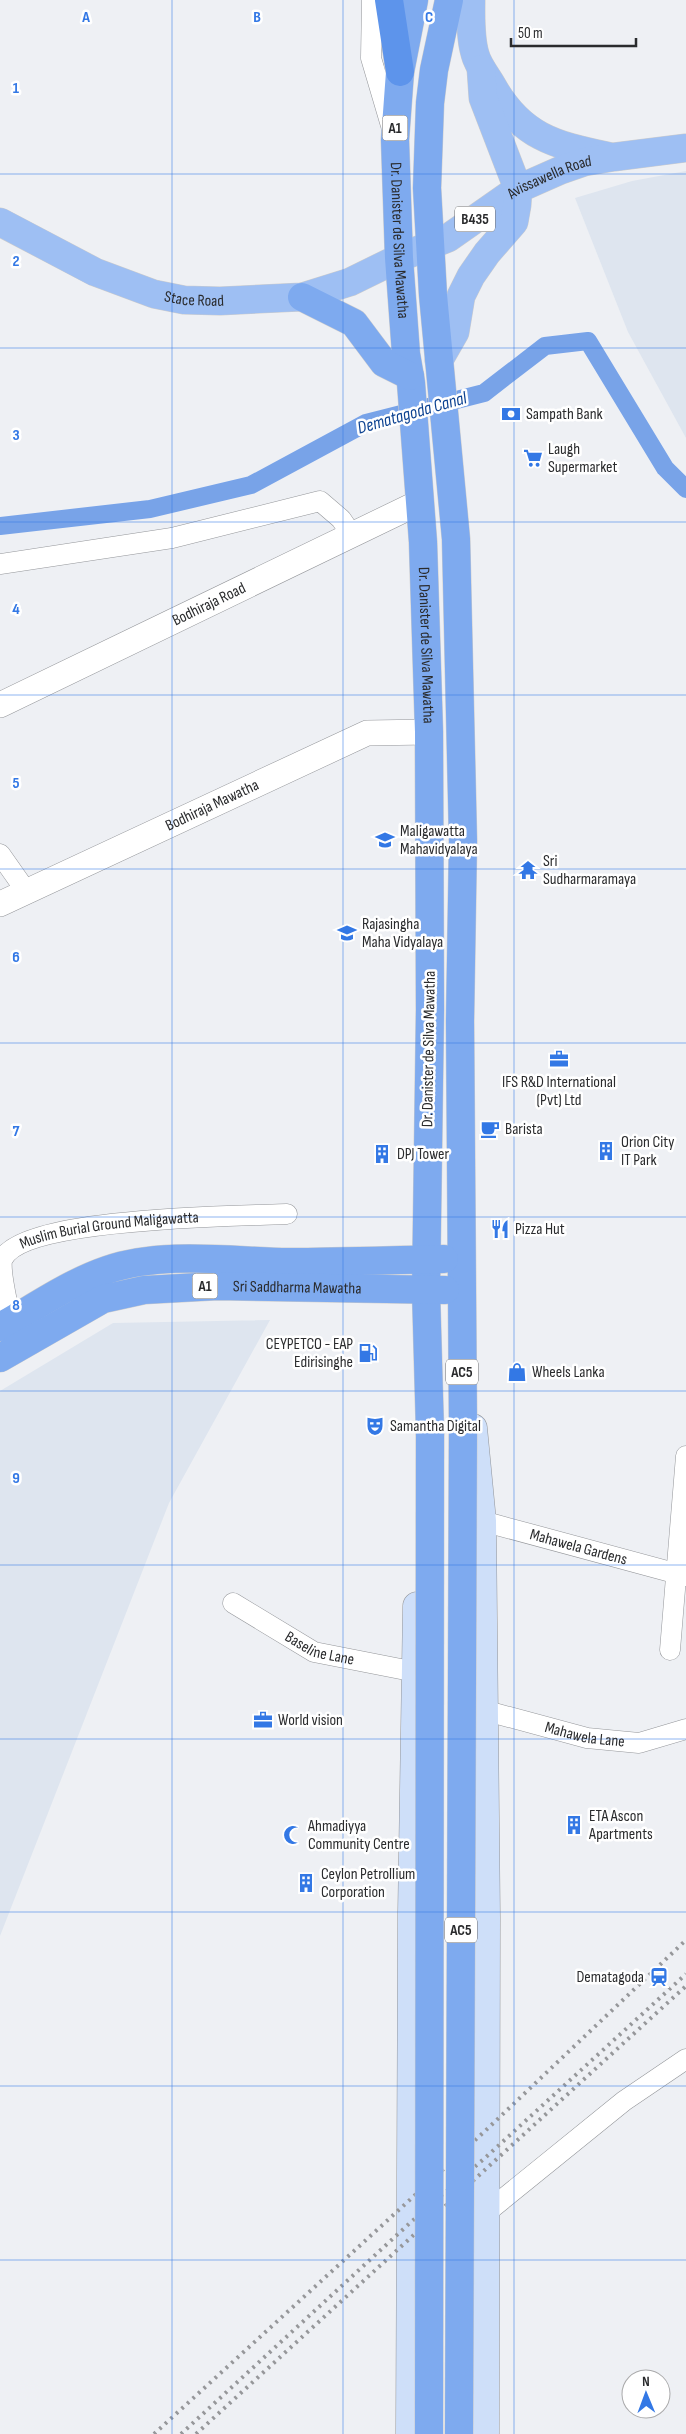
<svg xmlns="http://www.w3.org/2000/svg" width="686" height="2434" viewBox="0 0 686 2434" font-family="'Sofia Sans Condensed',sans-serif">
	<rect width="100%" height="100%" fill="#eef0f4"/>
	<!-- built -->
	<g fill="#dee5ef">
		<path d="M686,171V438L628,332L575,198L632,181Z"/>
		<path d="M270,1320L169,1503L0,1936V1391L113,1323Z"/>
	</g>
	<g fill="none" stroke-linecap="round" stroke-linejoin="round">
		<!-- canal -->
		<path stroke="#78a3e8" stroke-width="18" d="M0,526L150,509L251,485L366,423L484,393L545,346L588,341L665,468L686,489"/>
		<!-- minor casing -->
		<g stroke="#94969a" stroke-width="21">
			<g id="minor">
				<path d="M372,0L371,58L392,129"/>
				<path d="M0,564L172,538L320,501L341,519L352,535"/>
				<path d="M0,854L26,891"/>
				<path id="s1" d="M11,1320C8,1306 0,1273 2,1260C21,1217 239,1216 287,1214"/>
				<path id="s2" d="M482,1521L686,1576"/>
				<path id="s3" d="M233,1603L314,1652L416,1672"/>
				<path d="M670,1650L686,1456"/>
				<path id="s4" d="M483,1710L587,1738L639,1743L686,1729"/>
				<path d="M487,2212L624,2101L686,2059"/>
			</g>
		</g>
		<!-- tertiary casing -->
		<g stroke="#94969a" stroke-width="26">
			<g id="tertiary">
				<path id="s5" d="M0,705L420,502"/>
				<path id="s6" d="M0,904L367,733L429,732"/>
			</g>
		</g>
		<!-- secondary casing -->
		<g stroke="#94969a" stroke-width="29">
			<g id="secondary">
				<path d="M473,1428L482,1521L486,1918L485,2434"/>
				<path d="M410,2434L412,1913L417,1606"/>
			</g>
		</g>
		<!-- primary casing -->
		<g stroke="#cccccd" stroke-width="29">
			<g id="primary">
				<path d="M471,0C471,17 470,37 475,54C478,66 487,76 493,87C521,136 554,145 607,156"/>
				<path id="s7" d="M0,222L95,272L154,294L184,300L220,301L302,297L350,282L399,258L448,238L518,189L561,170L584,162L614,157L686,148"/>
				<path d="M439,360L455,332L461,296L471,276L487,253L514,222L517,205L518,189L483,98L481,69"/>
			</g>
		</g>
		<!-- trunk casing -->
		<g stroke="#cccccd" stroke-width="29">
			<g id="trunk">
				<path id="s8" d="M414,0L400,72L395,140L399,258L406,354L411,383L423,542L429,732L430,1010L426,1291L430,1432"/>
				<path d="M449,0L434,70L430,103L427,188L433,295L456,539L463,841L460,1021L463,1426"/>
				<path d="M302,297L354,323L384,363L410,376"/>
				<path d="M0,1327C35,1307 69,1283 107,1270C161,1251 231,1261 288,1262C340,1262 392,1260 444,1259"/>
				<path id="s9" d="M0,1358L103,1299L144,1290L218,1286L445,1290"/>
			</g>
		</g>
		<!-- motorway casing -->
		<g stroke="#cccccd" stroke-width="29">
			<path id="motorway" d="M389,0L400,72"/>
		</g>
		<!-- minor -->
		<use href="#minor" stroke="#fff" stroke-width="20"/>
		<!-- tertiary -->
		<use href="#tertiary" stroke="#fff" stroke-width="25"/>
		<!-- secondary -->
		<use href="#secondary" stroke="#cedff9" stroke-width="28"/>
		<!-- primary -->
		<use href="#primary" stroke="#9ebff3" stroke-width="28"/>
		<!-- trunk -->
		<use href="#trunk" stroke="#7eaaef" stroke-width="28"/>
		<!-- motorway -->
		<use href="#motorway" stroke="#5d94eb" stroke-width="28"/>
		<!-- rail -->
		<g stroke="#96979a" stroke-width="4" stroke-dasharray="2.5 5" stroke-linecap="butt">
			<path d="M154,2434L484,2132L686,1940"/>
			<path d="M181,2434L411,2222L486,2157L686,1974"/>
			<path d="M196,2434L686,1986"/>
		</g>
		<!-- trunk-bridge casing -->
		<g stroke="#cccccd" stroke-width="29" stroke-linecap="butt">
			<g id="trunk-bridge">
				<path d="M429,2434L430,1432"/>
				<path d="M459,2434L463,1426"/>
			</g>
		</g>
		<!-- trunk-bridge -->
		<use href="#trunk-bridge" stroke="#7eaaef" stroke-width="28"/>
	</g>
	<!-- grid -->
	<path fill="none" stroke="#3378e5" stroke-width="1" stroke-opacity="0.55" d="M172,0V2434M343,0V2434M514,0V2434M0,174H686M0,348H686M0,522H686M0,695H686M0,869H686M0,1043H686M0,1217H686M0,1391H686M0,1565H686M0,1739H686M0,1912H686M0,2086H686M0,2260H686"/>
	<!-- icons -->
	<defs>
		<g id="bank-bare" transform="scale(1.5)"><path d="M-6-4H6V4H-6ZM0-2.3a2.3 2.3 0 1 0 0 4.6a2.3 2.3 0 1 0 0-4.6Z" fill="#3378e5" stroke="#fff" stroke-width="2.5" paint-order="stroke"/></g>
		<g id="supermarket-bare" transform="scale(1.5)"><path d="M-6-5.5h2.5l.6 2H6L4.5 2H-2.5L-4.4-4H-6ZM-1.5 3.2a1.3 1.3 0 1 0 .1 0ZM3 3.2a1.3 1.3 0 1 0 .1 0Z" fill="#3378e5" stroke="#fff" stroke-width="2.5" paint-order="stroke"/></g>
		<g id="school-bare" transform="scale(1.5)"><path d="M0-5L7-2L0 1L-7-2ZM-4 1L0 2.5L4 1V4Q0 6-4 4Z" fill="#3378e5" stroke="#fff" stroke-width="2.5" paint-order="stroke"/></g>
		<g id="temple-bare" transform="scale(1.5)"><path d="M0-6L5-2H3V0L6.5 2.5H4V6H1.5V3h-3V6H-4V2.5H-6.5L-3 0V-2H-5Z" fill="#3378e5" stroke="#fff" stroke-width="2.5" paint-order="stroke"/></g>
		<g id="office-bare" transform="scale(1.5)"><path d="M-6-3h4V-5.5h4V-3h4V5H-6ZM-1-4.5V-3h2v-1.5ZM-6 0V1H6V0Z" fill="#3378e5" stroke="#fff" stroke-width="2.5" paint-order="stroke"/></g>
		<g id="cafe-bare" transform="scale(1.5)"><path d="M-5.5-4.5H6V0H3Q3 3.5 0 3.5H-2.5Q-5.5 3.5-5.5 0ZM3-3.2v2h1.7v-2ZM-6 4.5H4V6H-6Z" fill="#3378e5" stroke="#fff" stroke-width="2.5" paint-order="stroke"/></g>
		<g id="building-bare" transform="scale(1.5)"><path d="M-4-6H4V6H1V3H-1V6H-4ZM-2.5-4.3h1.7v1.8h-1.7ZM.8-4.3h1.7v1.8H.8ZM-2.5-1h1.7V.8h-1.7ZM.8-1h1.7V.8H.8Z" fill="#3378e5" stroke="#fff" stroke-width="2.5" paint-order="stroke"/></g>
		<g id="restaurant-bare" transform="scale(1.5)"><path d="M-5-6h1v4h1v-4h1v4h1v-4h1v5L-1.5 .5V6h-2V.5L-5-1ZM5-6V6H3V1.5H1.5Q1.5-4 5-6Z" fill="#3378e5" stroke="#fff" stroke-width="2.5" paint-order="stroke"/></g>
		<g id="fuel-bare" transform="scale(1.5)"><path d="M-5.5-6h7V0h2V4h1.3V-2.5L3-4.5l.8-.8L6-3V5H2.5V1h-1V6h-7ZM-4.2-4.7v3.2H.2V-4.7Z" fill="#3378e5" stroke="#fff" stroke-width="2.5" paint-order="stroke"/></g>
		<g id="shop-bare" transform="scale(1.5)"><path d="M-5-2.5h2.3a2.7 3.5 0 0 1 5.4 0H5L5.5 6h-11ZM-1.5-2.5h3a1.5 2.3 0 0 0-3 0Z" fill="#3378e5" stroke="#fff" stroke-width="2.5" paint-order="stroke"/></g>
		<g id="theatre-bare" transform="scale(1.5)"><path d="M-5-5.5Q0-4 5-5.5V0Q5 5 0 6Q-5 5-5 0ZM-3.3-2.5H-1v1.5H-3.3ZM1-2.5H3.3v1.5H1ZM-2.8 1Q0 5.5 2.8 1Z" fill="#3378e5" stroke="#fff" stroke-width="2.5" paint-order="stroke"/></g>
		<g id="mosque-bare" transform="scale(1.5)"><path d="M3.5-4.9A6 6 0 1 0 3.5 4.9A5 5 0 1 1 3.5-4.9Z" fill="#3378e5" stroke="#fff" stroke-width="2.5" paint-order="stroke"/></g>
		<g id="station-bare" transform="scale(1.5)"><path d="M-3-6H3Q5-6 5-4V2Q5 4 3 4L4.5 6H3L1.5 4h-3L-3 6H-4.5L-3 4Q-5 4-5 2V-4Q-5-6-3-6ZM-3.5-4v3h7v-3ZM-3.5 1v1.5H-2V1ZM2 1v1.5H3.5V1Z" fill="#3378e5" stroke="#fff" stroke-width="2.5" paint-order="stroke"/></g>
	</defs>
	<g fill-rule="evenodd">
		<use href="#bank-bare" x="511" y="414"/>
		<use href="#supermarket-bare" x="533" y="458"/>
		<use href="#school-bare" x="385" y="840"/>
		<use href="#temple-bare" x="528" y="870"/>
		<use href="#school-bare" x="347" y="933"/>
		<use href="#office-bare" x="559" y="1059"/>
		<use href="#cafe-bare" x="490" y="1129"/>
		<use href="#building-bare" x="606" y="1151"/>
		<use href="#building-bare" x="382" y="1154"/>
		<use href="#restaurant-bare" x="500" y="1229"/>
		<use href="#fuel-bare" x="368" y="1353"/>
		<use href="#shop-bare" x="517" y="1372"/>
		<use href="#theatre-bare" x="375" y="1426"/>
		<use href="#office-bare" x="263" y="1720"/>
		<use href="#building-bare" x="574" y="1825"/>
		<use href="#mosque-bare" x="293" y="1835"/>
		<use href="#building-bare" x="306" y="1883"/>
		<use href="#station-bare" x="659" y="1977"/>
	</g>
	<g text-anchor="middle" dominant-baseline="central" stroke-width="5" stroke-linejoin="round" paint-order="stroke">
		<!-- shield labels -->
		<g fill="#fff" stroke="#6a6b6c" stroke-width="1">
			<rect x="382.5" y="115.5" width="25" height="25" rx="4"/>
			<rect x="455" y="206.5" width="40" height="25" rx="4"/>
			<rect x="192.5" y="1273.5" width="25" height="25" rx="4"/>
			<rect x="446" y="1359.5" width="32" height="25" rx="4"/>
			<rect x="445" y="1917.5" width="32" height="25" rx="4"/>
		</g>
		<g font-size="15" font-weight="bold" fill="#2a2b2d">
			<text x="395" y="128">A1</text>
			<text x="475" y="219">B435</text>
			<text x="205" y="1286">A1</text>
			<text x="462" y="1372">AC5</text>
			<text x="461" y="1930">AC5</text>
		</g>
		<!-- street labels -->
		<g font-size="16" fill="#2a2b2d" stroke="#fff">
			<text stroke="none"><textPath href="#s7" startOffset="596">Avissawella Road</textPath></text>
			<text stroke="none"><textPath href="#s8" startOffset="242">Dr. Danister de Silva Mawatha</textPath></text>
			<text stroke="none"><textPath href="#s7" startOffset="211">Stace Road</textPath></text>
			<text stroke="none"><textPath href="#s5" startOffset="232">Bodhiraja Road</textPath></text>
			<text stroke="none"><textPath href="#s8" startOffset="648">Dr. Danister de Silva Mawatha</textPath></text>
			<text stroke="none"><textPath href="#s6" startOffset="234">Bodhiraja Mawatha</textPath></text>
			<text transform="translate(429 1049) rotate(-89)">Dr. Danister de Silva Mawatha</text>
			<text stroke="none"><textPath href="#s1" startOffset="176">Muslim Burial Ground Maligawatta</textPath></text>
			<text stroke="none"><textPath href="#s9" startOffset="314">Sri Saddharma Mawatha</textPath></text>
			<text stroke="none"><textPath href="#s2" startOffset="100">Mahawela Gardens</textPath></text>
			<text stroke="none"><textPath href="#s3" startOffset="99">Baseline Lane</textPath></text>
			<text stroke="none"><textPath href="#s4" startOffset="105">Mahawela Lane</textPath></text>
		</g>
		<!-- poi labels -->
		<g font-size="16" fill="#2a2b2d" stroke="#fff" text-anchor="start">
			<text x="526" y="414">Sampath Bank</text>
			<text x="548" y="449">Laugh<tspan x="548" dy="18">Supermarket</tspan></text>
			<text x="400" y="831">Maligawatta<tspan x="400" dy="18">Mahavidyalaya</tspan></text>
			<text x="543" y="861">Sri<tspan x="543" dy="18">Sudharmaramaya</tspan></text>
			<text x="362" y="924">Rajasingha<tspan x="362" dy="18">Maha Vidyalaya</tspan></text>
			<text x="559" y="1082" text-anchor="middle">IFS R&amp;D International<tspan x="559" dy="18">(Pvt) Ltd</tspan></text>
			<text x="505" y="1129">Barista</text>
			<text x="621" y="1142">Orion City<tspan x="621" dy="18">IT Park</tspan></text>
			<text x="397" y="1154">DPJ Tower</text>
			<text x="515" y="1229">Pizza Hut</text>
			<text x="353" y="1344" text-anchor="end">CEYPETCO - EAP<tspan x="353" dy="18">Edirisinghe</tspan></text>
			<text x="532" y="1372">Wheels Lanka</text>
			<text x="390" y="1426">Samantha Digital</text>
			<text x="278" y="1720">World vision</text>
			<text x="589" y="1816">ETA Ascon<tspan x="589" dy="18">Apartments</tspan></text>
			<text x="308" y="1826">Ahmadiyya<tspan x="308" dy="18">Community Centre</tspan></text>
			<text x="321" y="1874">Ceylon Petrollium<tspan x="321" dy="18">Corporation</tspan></text>
			<text x="644" y="1977" text-anchor="end">Dematagoda</text>
		</g>
		<!-- water labels -->
		<g font-size="18" font-style="italic" fill="#0c4291" stroke="#fff">
			<text transform="translate(412 413) rotate(-16)">Dematagoda Canal</text>
		</g>
	</g>
	<g font-size="16" text-anchor="middle" font-weight="bold" fill="#3378e5" stroke="#fff" stroke-width="5" stroke-linejoin="round" paint-order="stroke">
		<text x="86" y="22">A</text>
		<text x="257" y="22">B</text>
		<text x="429" y="22">C</text>
		<text x="16" y="93">1</text>
		<text x="16" y="266">2</text>
		<text x="16" y="440">3</text>
		<text x="16" y="614">4</text>
		<text x="16" y="788">5</text>
		<text x="16" y="962">6</text>
		<text x="16" y="1136">7</text>
		<text x="16" y="1310">8</text>
		<text x="16" y="1483">9</text>
	</g>
	<!-- north arrow -->
	<g transform="translate(646 2394) rotate(359)"><circle r="24" fill="#ffffff" stroke="#aaaaab"/>
	<path d="M0-4L9 19L0 12L-9 19Z" fill="#3378e5"/>
	<text y="-8" font-size="14" font-weight="bold" text-anchor="middle" fill="#2a2b2d">N</text>
	</g>
	<!-- scale -->
	<path d="M511 38v8h125v-8" fill="none" stroke="#2a2b2d" stroke-width="2.5"/>
	<text x="518" y="38" font-size="15" fill="#2a2b2d" stroke="#ffffff" stroke-width="4" paint-order="stroke">50 m</text>
</svg>
